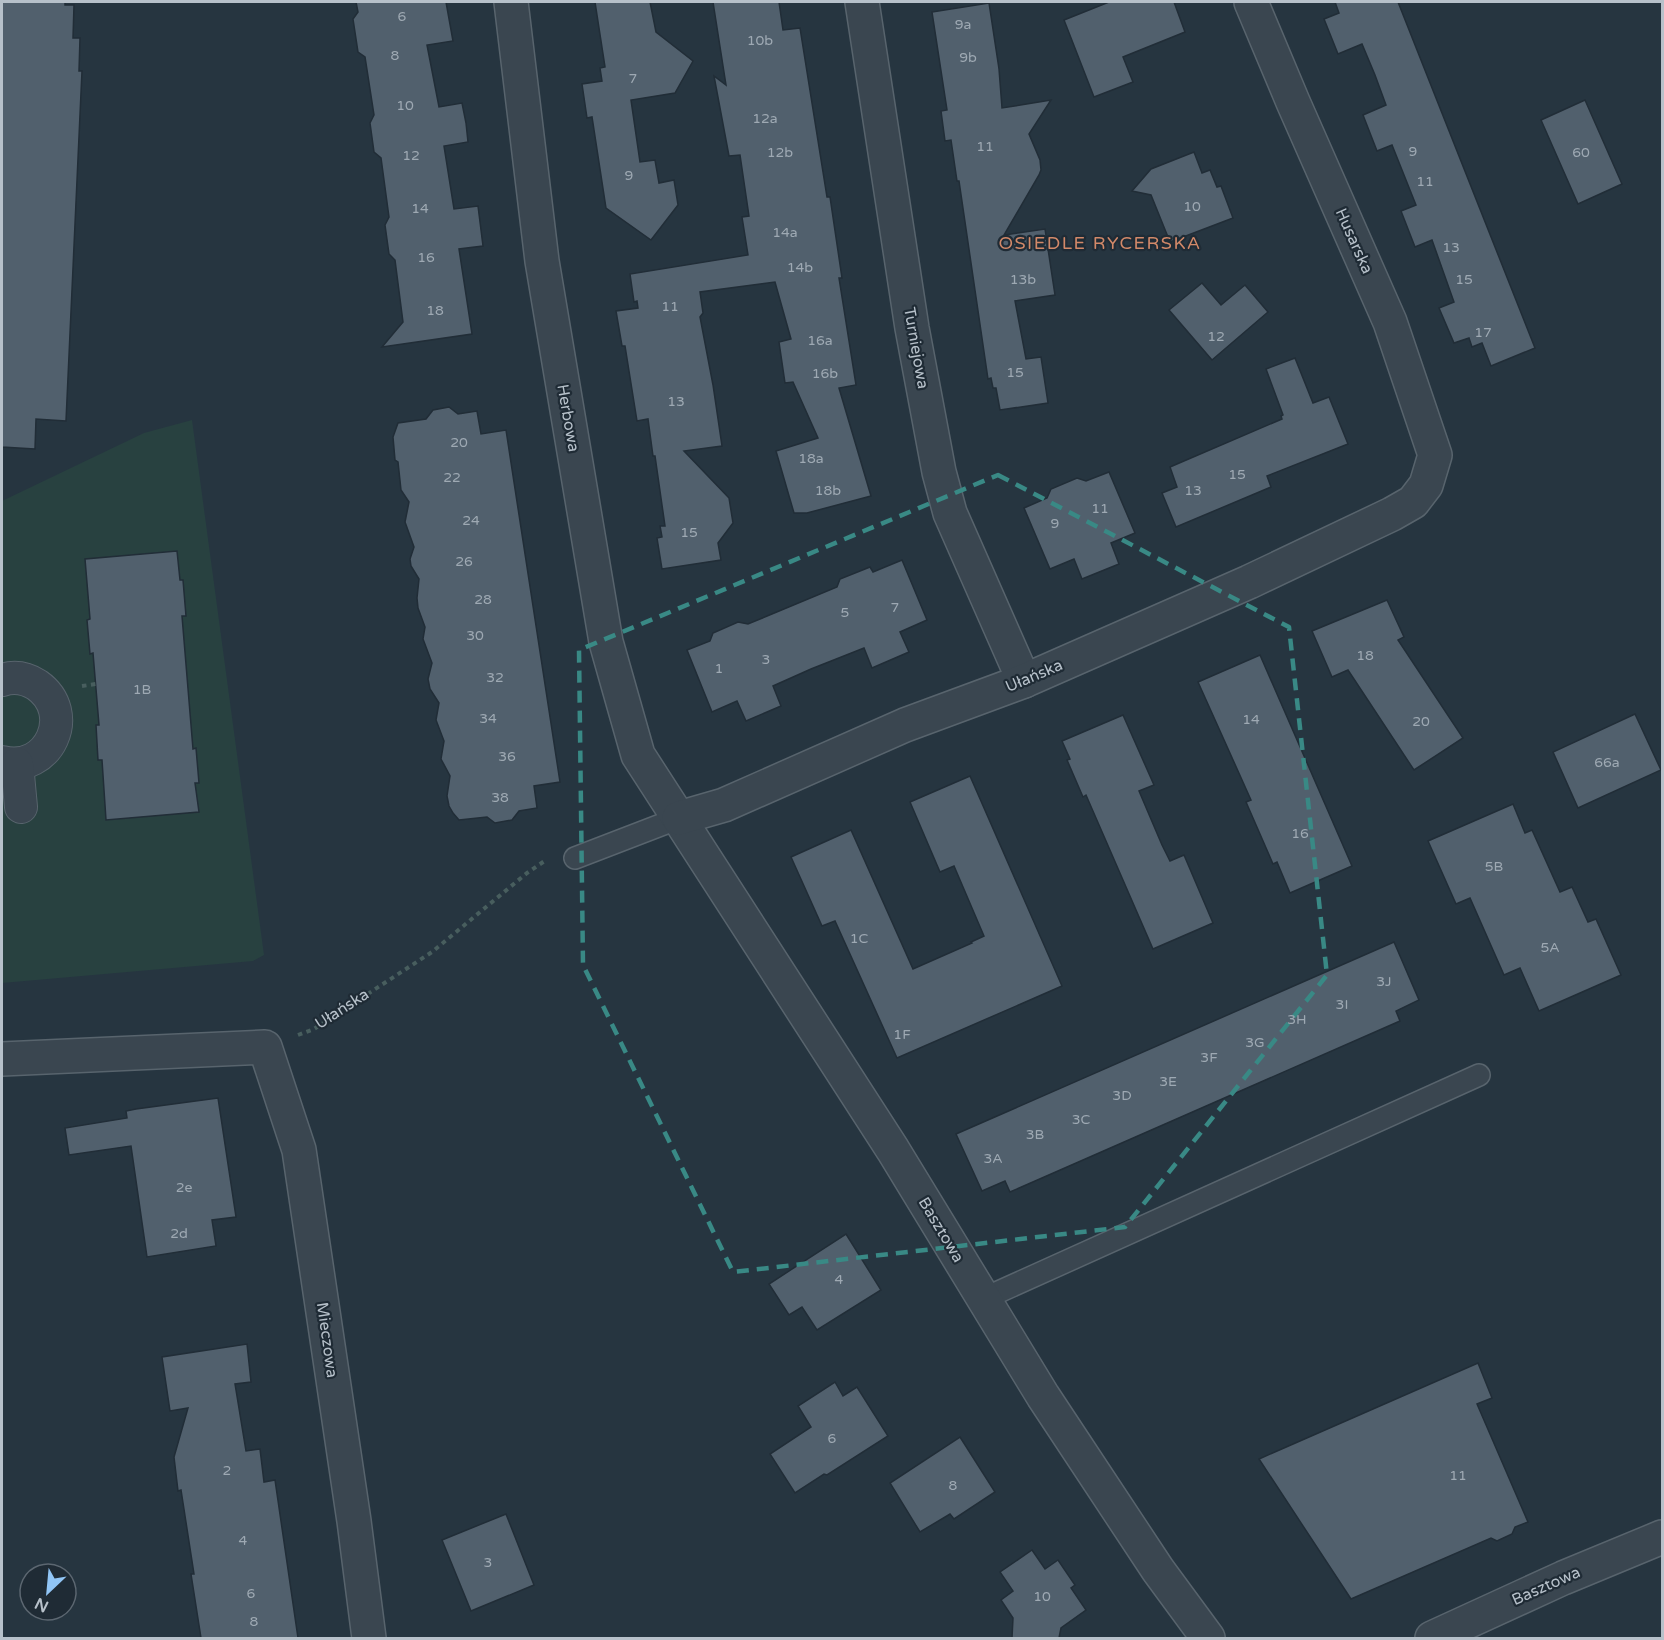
<svg xmlns="http://www.w3.org/2000/svg" width="1664" height="1640" viewBox="0 0 1664 1640" font-family="'Varela Round',sans-serif">
	<rect width="100%" height="100%" fill="#263540"/>
	<!-- green -->
	<path fill="#284140" d="M192,420L264,955L253,961L2,983V501L144,433Z"/>
	<!-- building -->
	<g fill="#51606d" stroke="#212d37" stroke-width="1.5">
		<path d="M2,2H65V5H74L73,38H80L79,71H82L66,421L36,419L35,449L2,447Z"/>
		<path d="M356,2H446L453,41L427,45L439,107L462,103L466,123L468,142L444,146L454,209L478,206L483,246L459,249L472,334L382,347L403,322L395,260L389,254L385,225L389,217L381,158L374,152L370,123L374,115L365,57L358,52L353,19L358,12Z"/>
		<path d="M595,2H650L656,32L693,61L675,93L631,100L640,162L655,160L659,183L674,180L678,205L651,240L606,208L592,117L587,118L582,84L602,81L600,68L605,67Z"/>
		<path d="M713,2H779L783,30L800,28L827,197H830L842,278H839L856,385L839,388L871,496L807,513H794L776,451L818,438L793,382L785,383L779,342L791,339L775,282L700,292L703,313L700,317L713,385L722,446L684,451L729,498L733,523L718,543L721,560L662,569L657,538L662,537L660,526H665L655,456H653L648,419L637,421L625,346H622L616,311L638,308L637,301L634,302L630,274L748,255L742,217L749,216L740,155L729,156L714,76L726,85Z"/>
		<path d="M1109,2H1174L1185,32L1123,57L1133,82L1094,97L1064,20Z"/>
		<path d="M1335,2H1398L1535,348L1491,366L1482,343L1472,347L1469,338L1454,343L1439,308L1454,302L1432,240L1415,247L1401,211L1416,205L1392,145L1377,151L1363,115L1386,105L1375,75L1362,44L1338,54L1324,19L1339,13Z"/>
		<path d="M989,3L999,69L1002,108L1051,100L1029,134L1040,160L1041,170L1039,175L1004,235L1045,229L1055,295L1015,301L1026,359L1041,357L1048,403L1000,410L996,388H993L991,378L988,379L959,181H957L951,140L945,141L941,111L947,110L932,12Z"/>
		<path d="M1585,100L1622,184L1578,204L1541,120Z"/>
		<path d="M1194,152L1202,173L1210,170L1217,187L1221,186L1233,218L1170,242L1151,195L1132,191L1151,169Z"/>
		<path d="M1202,283L1221,305L1245,285L1268,312L1212,360L1169,310Z"/>
		<path d="M1295,358L1313,403L1329,397L1348,444L1267,476L1271,487L1176,527L1162,493L1177,487L1170,467L1282,419L1281,416L1283,415L1266,369Z"/>
		<path d="M449,407L458,414L477,411L481,434L506,430L560,782L534,786L537,808L519,811L512,820L495,823L487,817L459,820L453,813L449,806L447,796L450,776L441,759L444,741L436,720L439,703L430,689L428,679L432,663L423,639L425,627L418,608L417,598L419,579L411,566L410,559L414,547L405,522L409,502L401,490L398,462L395,460L393,437L398,423L426,419L433,410Z"/>
		<path d="M1109,472L1135,533L1111,543L1119,564L1082,579L1074,559L1050,569L1024,508L1047,498L1051,489L1077,478L1086,481Z"/>
		<path d="M177,551L180,580H183L186,616H182L193,749L196,748L199,783H195L199,812L106,820L102,760H98L96,725H99L93,653L90,654L87,620L90,619L85,559Z"/>
		<path d="M902,560L927,620L900,632L909,652L872,668L864,648L811,669L773,686L781,706L746,721L737,701L712,712L687,650L710,641L713,633L738,622L748,624L837,587L840,579L870,567L873,572Z"/>
		<path d="M1387,600L1404,637L1398,640L1463,738L1414,770L1348,670L1332,677L1312,631Z"/>
		<path d="M1260,655L1352,866L1290,893L1277,862L1273,864L1246,802L1251,800L1198,682Z"/>
		<path d="M1635,714L1661,770L1578,808L1553,752Z"/>
		<path d="M1123,715L1154,785L1139,791L1162,845L1170,861L1184,855L1213,923L1153,949L1086,795L1083,797L1067,760L1070,759L1062,741Z"/>
		<path d="M970,776L1062,986L897,1058L835,921L822,926L791,857L851,830L913,969L972,943L971,942L984,936L954,866L940,872L910,802Z"/>
		<path d="M1513,804L1525,833L1532,830L1560,892L1572,887L1588,922L1596,919L1621,975L1539,1011L1520,968L1504,975L1470,898L1456,904L1428,841Z"/>
		<path d="M1394,942L1419,1000L1396,1011L1400,1021L1010,1192L1005,1181L982,1191L956,1134Z"/>
		<path d="M218,1098L236,1217L212,1220L216,1246L147,1257L131,1146L69,1155L65,1128L127,1118L126,1111L136,1109Z"/>
		<path d="M846,1234L881,1290L817,1330L802,1307L789,1315L769,1284Z"/>
		<path d="M247,1344L251,1382L235,1384L246,1451L260,1449L264,1482L275,1480L298,1638H201L191,1574H194L181,1490L178,1491L174,1457L188,1408L170,1411L162,1357Z"/>
		<path d="M1478,1363L1492,1398L1477,1404L1528,1522L1515,1527L1512,1534L1497,1541L1491,1538L1351,1599L1259,1459Z"/>
		<path d="M835,1382L843,1396L857,1387L888,1436L827,1475L824,1474L795,1493L770,1454L811,1427L798,1406Z"/>
		<path d="M960,1437L995,1492L954,1519L950,1514L920,1532L890,1483Z"/>
		<path d="M506,1514L534,1585L471,1611L442,1540Z"/>
		<path d="M1032,1550L1045,1569L1058,1560L1075,1585L1071,1588L1086,1610L1061,1628L1059,1638H1012L1013,1618L1001,1600L1013,1591L1000,1572Z"/>
	</g>
	<g fill="none" stroke-linecap="round" stroke-linejoin="round">
		<!-- service casing -->
		<g stroke="#58646d" stroke-width="24">
			<g id="service">
				<path d="M575,858L679,818"/>
				<path d="M983,1299L1479,1075"/>
			</g>
		</g>
		<!-- pedestrian casing -->
		<g stroke="#58646d" stroke-width="34">
			<g id="pedestrian">
				<path d="M2,680C14,676 26,678 37,685C77,713 49,774 2,762"/>
				<path d="M17,764L21,807"/>
			</g>
		</g>
		<!-- minor casing -->
		<g stroke="#58646d" stroke-width="36">
			<g id="minor">
				<path d="M511,2L542,261L606,642L638,755L893,1150L1043,1396L1158,1570L1208,1638"/>
				<path d="M862,2L912,328L939,472L950,513L1024,681"/>
				<path d="M679,818L724,805L905,725L1024,681L1249,582L1392,514L1413,502L1426,485L1435,455L1390,322L1293,102L1251,2"/>
				<path d="M2,1059L265,1047L299,1150L354,1521L369,1638"/>
				<path d="M1432,1638L1563,1578L1662,1537"/>
			</g>
		</g>
		<!-- path -->
		<g stroke="#485e5e" stroke-width="4" stroke-dasharray="4.5 4.5" stroke-linecap="butt">
			<path d="M82,686L96,684"/>
			<path d="M298,1035L314,1029L432,952L527,873L546,860"/>
		</g>
		<!-- service -->
		<use href="#service" stroke="#3a4650" stroke-width="21"/>
		<!-- pedestrian -->
		<use href="#pedestrian" stroke="#3a4650" stroke-width="32"/>
		<!-- minor -->
		<use href="#minor" stroke="#3a4650" stroke-width="33"/>
	</g>
	<!-- marked area -->
	<path fill="none" stroke="#398985" stroke-width="4.5" stroke-dasharray="12 8" stroke-linejoin="round" d="M998,475L1289,627L1327,975L1125,1227L733,1272L583,965L579,650Z"/>
	<g text-anchor="middle" dominant-baseline="central" stroke-width="4.5" stroke-linejoin="round" paint-order="stroke">
		<!-- number labels -->
		<g font-size="14" fill="#9ea9b3">
			<text x="402" y="16">6</text>
			<text x="963" y="24">9a</text>
			<text x="760" y="40">10b</text>
			<text x="395" y="55">8</text>
			<text x="968" y="57">9b</text>
			<text x="633" y="78">7</text>
			<text x="405" y="105">10</text>
			<text x="765" y="118">12a</text>
			<text x="985" y="146">11</text>
			<text x="1413" y="151">9</text>
			<text x="780" y="152">12b</text>
			<text x="1581" y="152">60</text>
			<text x="411" y="155">12</text>
			<text x="629" y="175">9</text>
			<text x="1425" y="181">11</text>
			<text x="1192" y="206">10</text>
			<text x="420" y="208">14</text>
			<text x="785" y="232">14a</text>
			<text x="1451" y="247">13</text>
			<text x="426" y="257">16</text>
			<text x="800" y="267">14b</text>
			<text x="1023" y="279">13b</text>
			<text x="1464" y="279">15</text>
			<text x="670" y="306">11</text>
			<text x="435" y="310">18</text>
			<text x="1483" y="332">17</text>
			<text x="1216" y="336">12</text>
			<text x="820" y="340">16a</text>
			<text x="1015" y="372">15</text>
			<text x="825" y="373">16b</text>
			<text x="676" y="401">13</text>
			<text x="459" y="442">20</text>
			<text x="811" y="458">18a</text>
			<text x="1237" y="474">15</text>
			<text x="452" y="477">22</text>
			<text x="828" y="490">18b</text>
			<text x="1193" y="490">13</text>
			<text x="1100" y="508">11</text>
			<text x="471" y="520">24</text>
			<text x="1055" y="523">9</text>
			<text x="689" y="532">15</text>
			<text x="464" y="561">26</text>
			<text x="483" y="599">28</text>
			<text x="895" y="607">7</text>
			<text x="845" y="612">5</text>
			<text x="475" y="635">30</text>
			<text x="1365" y="655">18</text>
			<text x="766" y="659">3</text>
			<text x="719" y="668">1</text>
			<text x="495" y="677">32</text>
			<text x="142" y="689">1B</text>
			<text x="488" y="718">34</text>
			<text x="1251" y="719">14</text>
			<text x="1421" y="721">20</text>
			<text x="507" y="756">36</text>
			<text x="1607" y="762">66a</text>
			<text x="500" y="797">38</text>
			<text x="1300" y="833">16</text>
			<text x="1494" y="866">5B</text>
			<text x="859" y="938">1C</text>
			<text x="1550" y="947">5A</text>
			<text x="1384" y="981">3J</text>
			<text x="1342" y="1004">3I</text>
			<text x="1297" y="1019">3H</text>
			<text x="902" y="1034">1F</text>
			<text x="1255" y="1042">3G</text>
			<text x="1209" y="1057">3F</text>
			<text x="1168" y="1081">3E</text>
			<text x="1122" y="1095">3D</text>
			<text x="1081" y="1119">3C</text>
			<text x="1035" y="1134">3B</text>
			<text x="993" y="1158">3A</text>
			<text x="184" y="1187">2e</text>
			<text x="179" y="1233">2d</text>
			<text x="839" y="1279">4</text>
			<text x="832" y="1438">6</text>
			<text x="227" y="1470">2</text>
			<text x="1458" y="1475">11</text>
			<text x="953" y="1485">8</text>
			<text x="243" y="1540">4</text>
			<text x="488" y="1562">3</text>
			<text x="251" y="1593">6</text>
			<text x="1042" y="1596">10</text>
			<text x="254" y="1621">8</text>
		</g>
		<!-- street labels -->
		<g font-size="16" fill="#b7c1ca" stroke="#1f2b35">
			<text transform="translate(1354 241) rotate(66)">Husarska</text>
			<text transform="translate(916 348) rotate(80)">Turniejowa</text>
			<text transform="translate(568 418) rotate(80)">Herbowa</text>
			<text transform="translate(1034 676) rotate(-23)">Ułańska</text>
			<text transform="translate(342 1009) rotate(-33)">Ułańska</text>
			<text transform="translate(941 1230) rotate(59)">Basztowa</text>
			<text transform="translate(327 1340) rotate(82)">Mieczowa</text>
			<text transform="translate(1546 1586) rotate(-24)">Basztowa</text>
		</g>
		<!-- neighbourhood labels -->
		<g font-size="18" letter-spacing="1.5" fill="#d28969" stroke="#1f2b35">
			<text x="1100" y="243">OSIEDLE RYCERSKA</text>
		</g>
	</g>
	<!-- border -->
	<rect width="1664" height="1640" fill="none" stroke="#b7c1ca" stroke-width="6"/>
	<!-- north arrow -->
	<g transform="translate(48 1592) rotate(206)"><circle r="28" fill="#1f2b35" stroke="#5c6771" stroke-width="1.5"/>
	<path d="M0-4.5L10 22L0 15L-10 22Z" fill="#91c5f5"/>
	<text y="-9" font-size="16" font-weight="bold" text-anchor="middle" fill="#b7c1ca">N</text>
	</g>
</svg>
